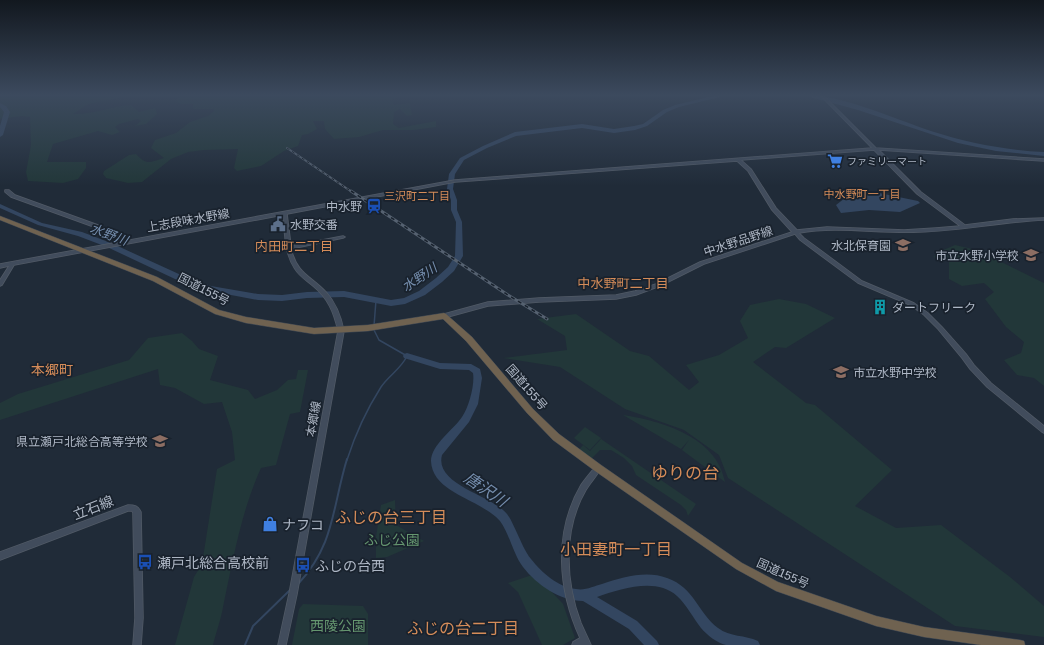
<svg xmlns="http://www.w3.org/2000/svg" width="1044" height="645" viewBox="0 0 1044 645" font-family="'Golos Text','Noto Sans JP',sans-serif">
	<rect width="100%" height="100%" fill="#202b38"/>
	<!-- green -->
	<g fill="#223739">
		<path d="M0,95H133L88,104L73,114C93,115 111,106 131,105L139,112L155,108L157,114L146,124L135,126L141,121L138,119L119,124L115,127L120,132L112,135L98,131L53,144L47,162H86V168L78,179L63,183L28,181L26,172L31,145L30,117L22,116L0,119Z"/>
		<path d="M182,95H407L392,99L394,105L410,103L412,115L407,116L400,109L394,112L393,124L399,128L436,121V127L413,130H383L359,137L334,139L325,129L324,121H313L317,129L308,134L302,135L298,146L284,151L261,166L237,171L234,168L238,149L204,150L188,152L171,159L142,182L128,183L106,178L103,174L104,171L129,155L136,154C147,166 150,162 164,158L151,148L155,140L176,133L190,122L208,116L214,111L213,109H193V104H181L174,101Z"/>
		<path d="M955,245L977,250L1044,283V386L1034,378L1017,375L1004,360L1021,353L1024,342L1006,327L985,299L994,292L984,283L962,286L949,279V261L933,257L941,251Z"/>
		<path d="M779,299L806,304L835,318L786,348L775,347L753,362L806,403L815,405L892,470L855,506L896,528L941,525L1010,577L1044,606V637L955,626L728,478L719,455L684,430L625,409L560,367L503,358L567,350L565,336L537,319L576,314L630,351L649,356L689,390L699,382L686,365L719,355L748,338L740,321L750,305Z"/>
		<path d="M182,333L192,341L199,349L218,356L210,380L248,390L255,399L277,390L288,380L296,379L298,370H308L300,412L290,414L276,465L261,468C241,512 233,560 223,607C221,620 216,632 213,645H175L194,577L202,564L217,469L235,460L232,432L222,402L204,404L175,388L160,385L158,369L0,420V403L18,394L129,360L148,338Z"/>
		<path d="M623,415C662,421 717,437 725,482L682,450L689,440L681,449Z"/>
		<path d="M585,427L601,438L590,450L574,438Z"/>
		<path d="M601,439L696,504L688,516L686,510L681,505L636,475L632,466L624,458L611,450H600L590,460L578,451L583,445L590,451Z"/>
		<path d="M395,500L396,525L424,541L387,557L376,558V537L381,505Z"/>
		<path d="M535,574L563,604L575,638L563,645H542L518,592L508,583Z"/>
		<path d="M303,604L363,606L368,614V645H292L299,609Z"/>
	</g>
	<!-- water -->
	<path fill="#334660" d="M879,193L918,201L920,203L900,212L869,210L841,213L836,205L849,195Z"/>
	<g fill="none" stroke-linecap="round" stroke-linejoin="round">
		<!-- stream-far2 -->
		<path stroke="#334660" stroke-width="1" d="M0,126H3"/>
		<!-- stream-far1 -->
		<g stroke="#334660" stroke-width="1.5">
			<path d="M374,326L376,300"/>
			<path d="M347,460C355,435 367,409 381,387C389,375 401,369 407,356L379,340L374,330"/>
		</g>
		<!-- stream -->
		<g stroke="#334660" stroke-width="2">
			<path d="M298,584C335,544 332,508 347,459"/>
			<path d="M245,645L253,626L290,590"/>
		</g>
		<!-- river -->
		<g fill="#334660" fill-rule="evenodd">
			<path d="M717,95H728L679,107L667,112L647,126L635,130L614,133L582,128L516,136L487,148L464,160L455,174L453,189L457,200V210L462,222L463,256L454,271L442,282L425,295L405,304L391,306L344,297L307,298L282,301L258,300L210,291L175,279L107,247L78,236L38,225L0,208V204L42,223L82,232L111,243L181,275L211,286L258,294L282,295L307,292L344,291L391,300L404,298L419,291L436,278L448,267L455,256L456,222L451,210V200L447,189L449,174L460,158L483,146L515,132L582,124L614,129L634,126L643,124L663,110L675,105Z"/>
			<path d="M803,95C844,95 892,118 931,131C968,143 1005,150 1044,152V156L996,151L958,143L858,110Z"/>
			<path d="M0,103L6,106L10,112L3,135L0,137V126L4,112L0,107Z"/>
			<path d="M407,353L440,363L471,364L480,369L482,378L478,404L469,422L442,455C434,485 492,495 507,514C511,519 514,527 517,533C521,541 525,552 531,559C542,573 558,587 576,589C585,591 594,586 602,584C622,577 647,570 667,578C695,588 697,612 718,628C730,637 745,635 758,641L760,645C749,645 737,645 726,645C717,643 707,635 701,628C693,618 687,605 677,596C656,577 621,589 597,597L637,621L657,641L659,645H644L629,629L583,601C560,601 537,585 523,567C513,554 510,535 500,521C496,516 488,511 483,508C464,496 432,487 431,461C431,445 454,429 462,417C469,407 475,384 473,373L469,370L440,369L404,358L403,356L404,354Z"/>
		</g>
		<!-- secondary casing -->
		<g stroke="#515a66" stroke-width="1.5">
			<g id="secondary">
				<path d="M820,95H823L876,148L1044,159V161L879,150L921,192L965,225L1013,219L1044,218V220C1002,222 961,231 919,232C879,234 839,226 799,233L804,238L862,281L914,303L928,313L942,327L966,354L974,365L991,383L1044,426V433L1042,432L987,387L970,369L962,358L938,329L924,315L910,305L858,283L800,240L795,234L704,264L660,286L636,295L616,299L539,302L488,306L444,318L441,316L444,314L488,302L539,298L616,295L635,291L656,284L700,262L792,232L772,210L748,171L737,161L455,182L287,214L291,246L343,236L345,237L343,238L291,249C298,275 310,275 326,292C336,303 341,316 344,331L297,594L286,645H278L289,594L338,331C334,313 328,298 313,286C306,280 299,276 295,269C284,253 285,233 283,215L14,265L2,285L0,286V280L9,266L0,268V264L455,180L872,148ZM874,150L917,194L960,226L936,228L904,230L827,227L797,230L776,208L751,169L741,160Z"/>
				<path d="M5,190H9L15,195L98,225V227H94L11,197L5,192Z"/>
				<path d="M598,465L600,466L601,468L600,470C596,477 590,483 586,490C563,529 565,581 581,623C584,630 588,638 591,645H572L573,642L580,638C558,590 553,533 581,485C585,479 591,472 596,466Z"/>
				<path d="M128,505C135,505 138,506 141,512L143,618L141,645H133L135,618L133,513L132,511H128L0,560V552Z"/>
			</g>
		</g>
		<!-- highway casing -->
		<g stroke="#3e4753" stroke-width="1">
			<path id="highway" d="M0,216L157,277L219,310L246,317L314,328L368,325L444,313L446,314L472,337L533,409L559,434L601,465L742,563L778,582L876,616L924,627L1020,640L1024,641L1025,645H981L924,637L876,626L776,591L736,569L595,471L553,440L527,413L466,341L443,319L368,331L314,334L246,323L215,314L153,281L0,220Z"/>
		</g>
		<!-- secondary -->
		<use href="#secondary" fill="#414c5c" fill-rule="evenodd"/>
		<!-- highway -->
		<use href="#highway" fill="#6f6250" fill-rule="evenodd"/>
		<!-- rail-far1 casing -->
		<g stroke="#556170" stroke-width="2">
			<path id="rail-far1" d="M287,148L352,192"/>
		</g>
		<!-- rail casing -->
		<g stroke="#556170" stroke-width="3">
			<path id="rail" d="M351,191L508,295L547,319"/>
		</g>
		<!-- rail-far1 -->
		<use href="#rail-far1" stroke="#19222d" stroke-width="1" stroke-dasharray="3" stroke-linecap="butt"/>
		<!-- rail -->
		<use href="#rail" stroke="#19222d" stroke-width="1.5" stroke-dasharray="4" stroke-linecap="butt"/>
	</g>
	<!-- sky -->
	<linearGradient id="sky" x2="0" y2="1"><stop stop-color="#12181f"/><stop offset="0.51" stop-color="#3c4a5e"/><stop offset="1" stop-color="#3c4a5e" stop-opacity="0"/></linearGradient>
	<rect width="1044" height="186" fill="url(#sky)"/>
	<!-- icons -->
	<defs>
		<g id="supermarket-bare" transform="scale(1.2)"><path d="M-6-5.5h2.5l.6 2H6L4.5 2H-2.5L-4.4-4H-6ZM-1.5 3.2a1.3 1.3 0 1 0 .1 0ZM3 3.2a1.3 1.3 0 1 0 .1 0Z" fill="#3f7fe0" stroke="#19222d" stroke-width="2.5" paint-order="stroke"/></g>
		<g id="station-bare" transform="scale(1.2)"><path d="M-3-6H3Q5-6 5-4V2Q5 4 3 4L4.5 6H3L1.5 4h-3L-3 6H-4.5L-3 4Q-5 4-5 2V-4Q-5-6-3-6ZM-3.5-4v3h7v-3ZM-3.5 1v1.5H-2V1ZM2 1v1.5H3.5V1Z" fill="#1a4fb4" stroke="#19222d" stroke-width="2.5" paint-order="stroke"/></g>
		<g id="civic-bare" transform="scale(1.2)"><path d="M-.6-6.5H3V-4.5H.6V-3L4-1V1h2V6H-6V1h2V-1L-.6-3ZM-1.2 2.5V6h2.4V2.5Z" fill="#5c6f8a" stroke="#19222d" stroke-width="2.5" paint-order="stroke"/></g>
		<g id="school-bare" transform="scale(1.2)"><path d="M0-5L7-2L0 1L-7-2ZM-4 1L0 2.5L4 1V4Q0 6-4 4Z" fill="#8d6e63" stroke="#19222d" stroke-width="2.5" paint-order="stroke"/></g>
		<g id="building-bare" transform="scale(1.2)"><path d="M-4-6H4V6H1V3H-1V6H-4ZM-2.5-4.3h1.7v1.8h-1.7ZM.8-4.3h1.7v1.8H.8ZM-2.5-1h1.7V.8h-1.7ZM.8-1h1.7V.8H.8Z" fill="#0f9aa8" stroke="#19222d" stroke-width="2.5" paint-order="stroke"/></g>
		<g id="shop-bare" transform="scale(1.2)"><path d="M-5-2.5h2.3a2.7 3.5 0 0 1 5.4 0H5L5.5 6h-11ZM-1.5-2.5h3a1.5 2.3 0 0 0-3 0Z" fill="#3f7fe0" stroke="#19222d" stroke-width="2.5" paint-order="stroke"/></g>
		<g id="bus-bare" transform="scale(1.2)"><path d="M-5-6H5V4H4V6H2V4H-2V6H-4V4H-5ZM-3.5-4V0h7V-4ZM-3.5 1.2v1.5H-2V1.2ZM2 1.2v1.5H3.5V1.2Z" fill="#1a4fb4" stroke="#19222d" stroke-width="2.5" paint-order="stroke"/></g>
	</defs>
	<g fill-rule="evenodd">
		<use href="#supermarket-bare" x="835" y="161"/>
		<use href="#station-bare" x="374" y="206"/>
		<use href="#civic-bare" x="278" y="224"/>
		<use href="#school-bare" x="903" y="245"/>
		<use href="#school-bare" x="1031" y="255"/>
		<use href="#building-bare" x="880" y="307"/>
		<use href="#school-bare" x="841" y="372"/>
		<use href="#school-bare" x="160" y="441"/>
		<use href="#shop-bare" x="270" y="524"/>
		<use href="#bus-bare" x="145" y="562"/>
		<use href="#bus-bare" x="303" y="565"/>
	</g>
	<g text-anchor="middle" dominant-baseline="central" stroke-width="3.5" stroke-linejoin="round" paint-order="stroke">
		<!-- far-poi labels -->
		<g font-size="10" fill="#aeb7c5" stroke="#19222d" text-anchor="start">
			<text x="847" y="161">ファミリーマート</text>
		</g>
		<!-- far-neighbourhood labels -->
		<g font-size="11" fill="#d58c59" stroke="#19222d">
			<text x="862" y="193">中水野町一丁目</text>
			<text x="417" y="195">三沢町二丁目</text>
		</g>
		<!-- poi labels -->
		<g font-size="12" fill="#aeb7c5" stroke="#19222d" text-anchor="end">
			<text x="362" y="206">中水野</text>
			<text x="290" y="224" text-anchor="start">水野交番</text>
			<text x="891" y="245">水北保育園</text>
			<text x="1019" y="255">市立水野小学校</text>
			<text x="892" y="307" text-anchor="start">ダートフリーク</text>
			<text x="853" y="372" text-anchor="start">市立水野中学校</text>
			<text x="148" y="441">県立瀬戸北総合高等学校</text>
		</g>
		<!-- street labels -->
		<g font-size="12" fill="#aeb7c5" stroke="#19222d">
			<text transform="translate(188 220) rotate(-10)">上志段味水野線</text>
			<text transform="translate(738 241) rotate(-18)">中水野品野線</text>
			<text transform="translate(204 289) rotate(27)">国道155号</text>
			<text transform="translate(527 387) rotate(49)">国道155号</text>
			<text transform="translate(313 419) rotate(-80)">本郷線</text>
			<text transform="translate(783 573) rotate(24)">国道155号</text>
		</g>
		<!-- water labels -->
		<g font-size="13" font-style="italic" fill="#758eae" stroke="#19222d">
			<text transform="translate(109 234) rotate(20)">水野川</text>
			<text transform="translate(419 277) rotate(-34)">水野川</text>
		</g>
		<!-- neighbourhood labels -->
		<g font-size="13" fill="#d58c59" stroke="#19222d">
			<text x="294" y="246">内田町二丁目</text>
			<text x="623" y="283">中水野町二丁目</text>
		</g>
		<!-- quarter labels -->
		<g font-size="14" fill="#d58c59" stroke="#19222d">
			<text x="52" y="369">本郷町</text>
		</g>
		<!-- near-street labels -->
		<g font-size="14" fill="#aeb7c5" stroke="#19222d">
			<text transform="translate(93 507) rotate(-21)">立石線</text>
		</g>
		<!-- near-poi labels -->
		<g font-size="14" fill="#aeb7c5" stroke="#19222d" text-anchor="start">
			<text x="282" y="524">ナフコ</text>
			<text x="157" y="562">瀬戸北総合高校前</text>
			<text x="315" y="565">ふじの台西</text>
		</g>
		<!-- near-park labels -->
		<g font-size="14" fill="#65966f" stroke="#19222d">
			<text x="392" y="539">ふじ公園</text>
			<text x="338" y="625">西陵公園</text>
		</g>
		<!-- near-water labels -->
		<g font-size="16" font-style="italic" fill="#758eae" stroke="#19222d">
			<text transform="translate(486 489) rotate(34)">唐沢川</text>
		</g>
		<!-- near-neighbourhood labels -->
		<g font-size="16" fill="#d58c59" stroke="#19222d">
			<text x="391" y="517">ふじの台三丁目</text>
			<text x="616" y="549">小田妻町一丁目</text>
			<text x="463" y="628">ふじの台二丁目</text>
		</g>
		<!-- near-quarter labels -->
		<g font-size="17" fill="#d58c59" stroke="#19222d">
			<text x="685" y="472">ゆりの台</text>
		</g>
	</g>
</svg>
